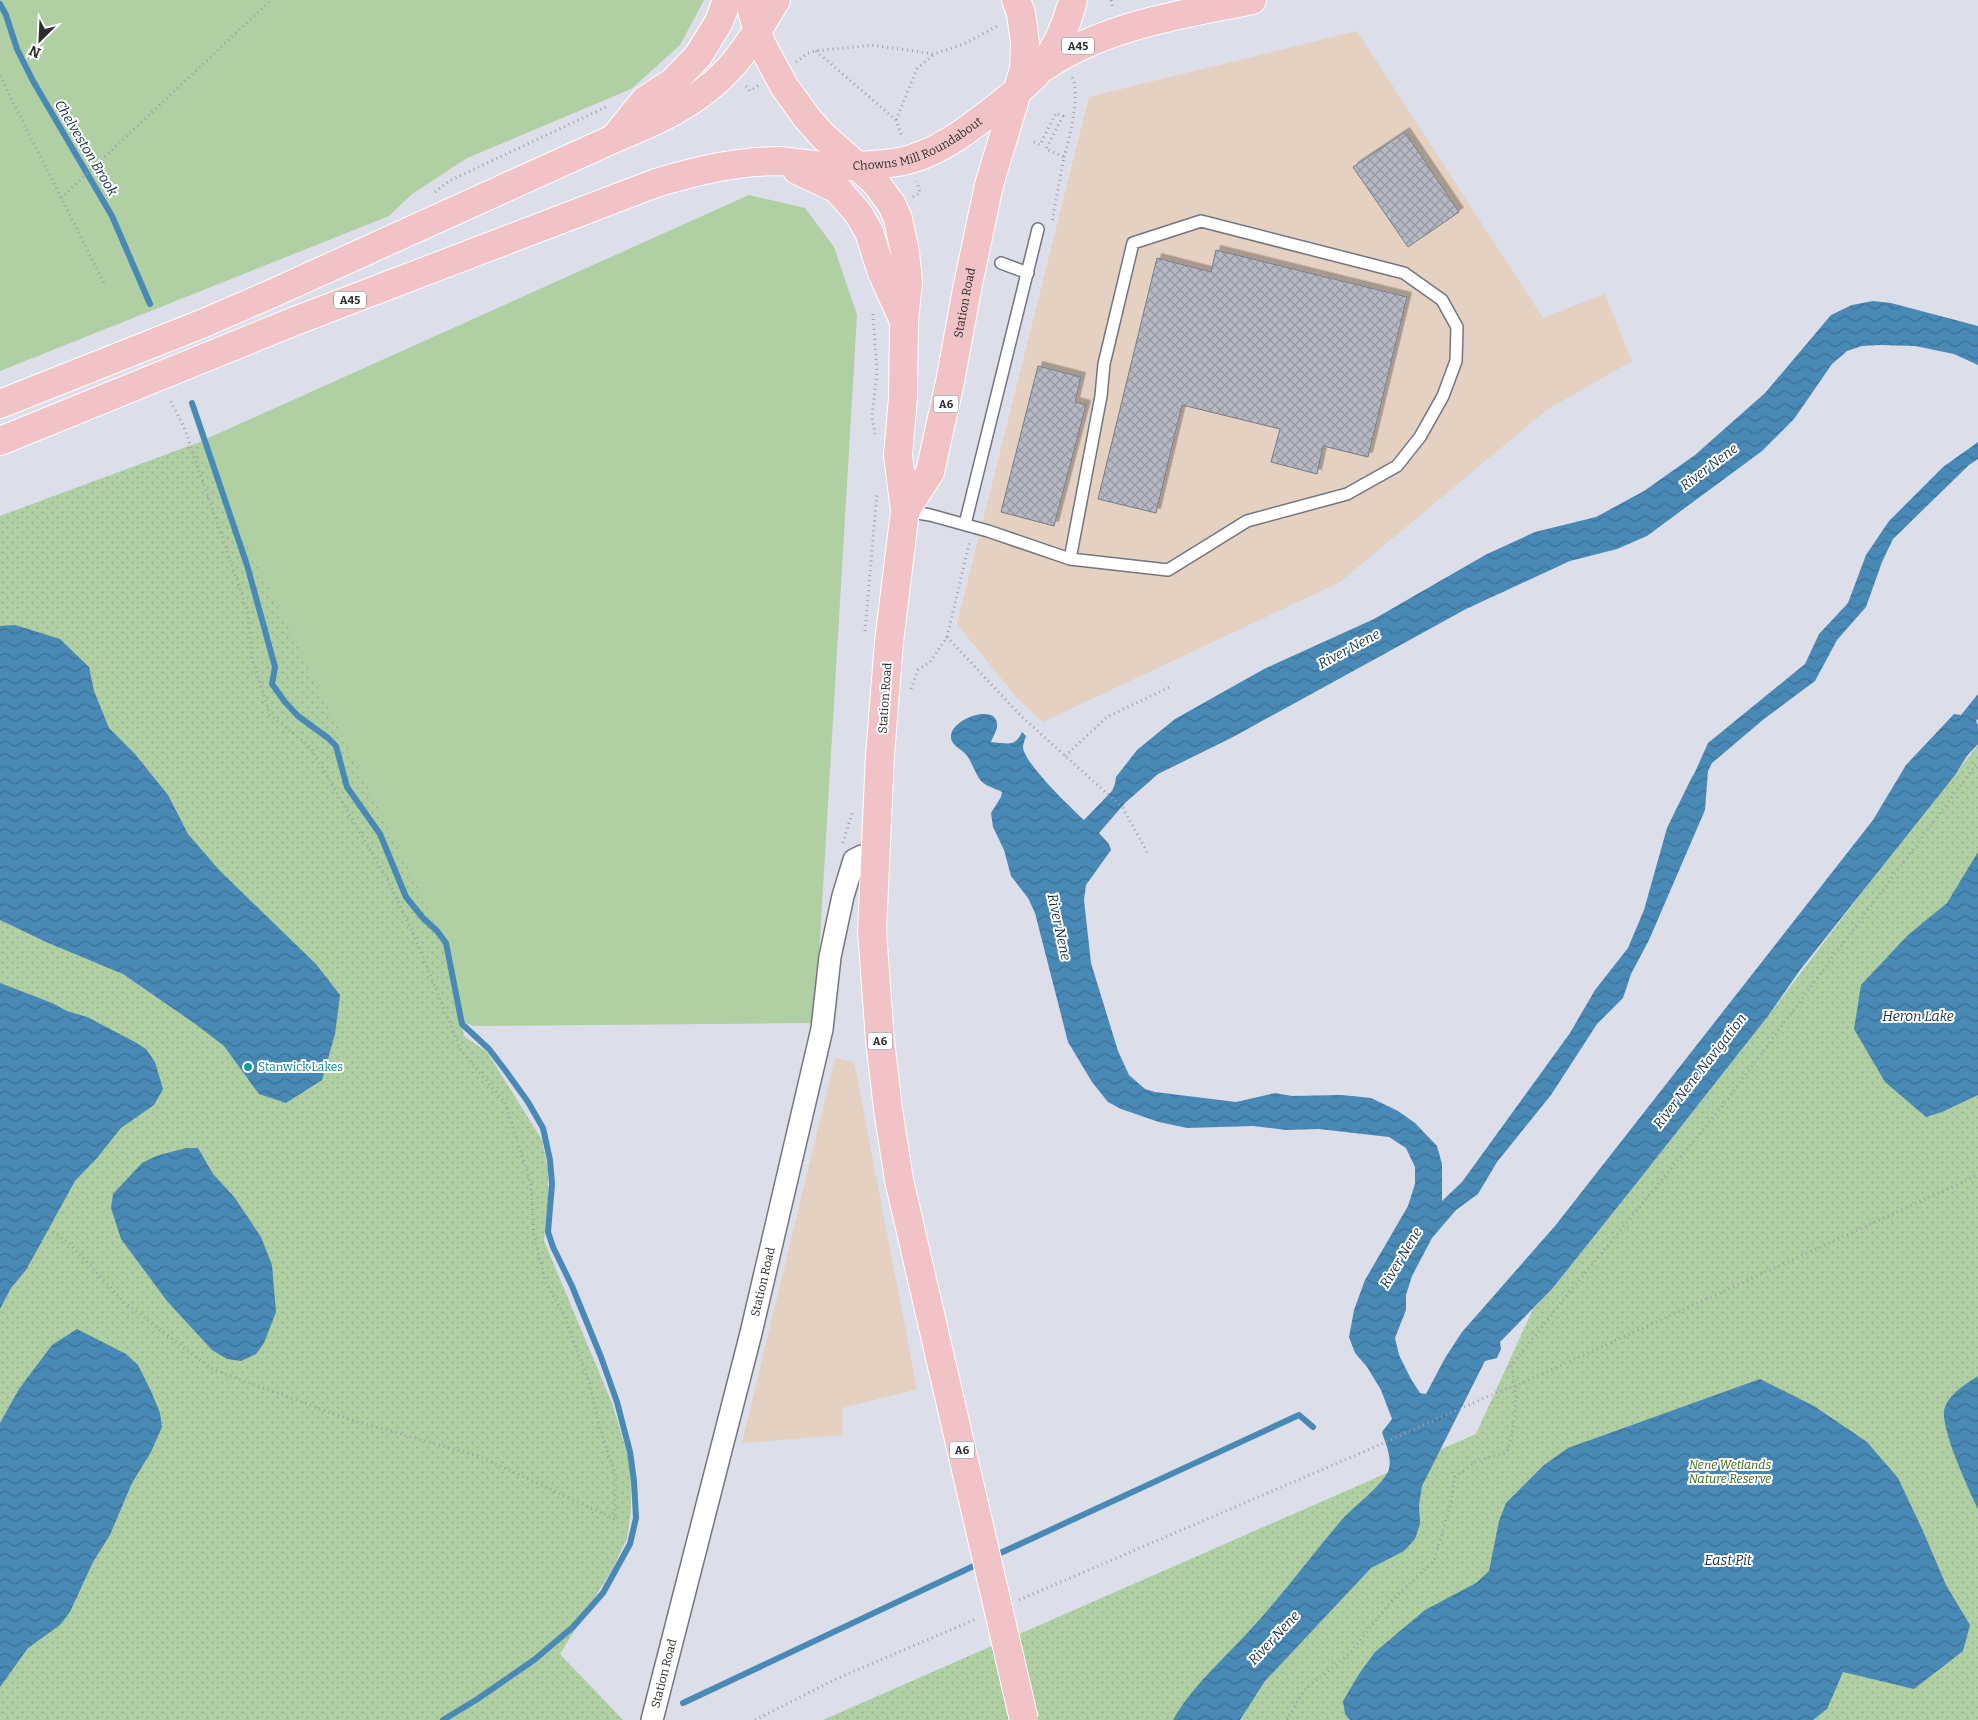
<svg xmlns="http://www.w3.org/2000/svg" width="1978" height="1720" viewBox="0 0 1978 1720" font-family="Bitter,serif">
	<defs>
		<pattern id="park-dots" width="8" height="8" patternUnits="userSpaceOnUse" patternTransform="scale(1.25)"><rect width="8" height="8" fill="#b0cfa3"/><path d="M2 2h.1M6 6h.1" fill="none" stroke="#98b28d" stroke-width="1.8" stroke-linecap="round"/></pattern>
		<pattern id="water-waves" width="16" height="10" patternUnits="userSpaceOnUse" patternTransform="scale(1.25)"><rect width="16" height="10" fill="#4989b6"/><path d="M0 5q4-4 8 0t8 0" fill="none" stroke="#3d7095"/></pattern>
		<pattern id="building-cross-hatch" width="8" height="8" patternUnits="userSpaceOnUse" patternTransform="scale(1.25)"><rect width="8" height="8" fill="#b6b8c4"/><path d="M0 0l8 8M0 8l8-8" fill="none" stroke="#9496a0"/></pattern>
		<filter id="shadow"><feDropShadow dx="4.5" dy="-4.5" stdDeviation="0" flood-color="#0004"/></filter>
	</defs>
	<rect width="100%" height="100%" fill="#dcdee9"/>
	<!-- industrial -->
	<g fill="#e4d1c1">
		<path d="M1357,31L1543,318L1605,294L1632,361L1548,409L1340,582L1043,722L1016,697L957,624L1089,97Z"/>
		<path d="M835,1058L854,1062L917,1389L842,1408L843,1435L742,1443Z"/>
	</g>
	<!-- grass -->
	<g fill="#b0cfa3">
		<path d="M0,0H704L680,45L631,89L467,158L412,194L389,216L0,371Z"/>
		<path d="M749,195L805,208L834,247L857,315L815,1023L474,1026L455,1019L197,443Z"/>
	</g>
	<!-- park -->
	<g fill="url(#park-dots)">
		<path d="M197,443L446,943L464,1036L487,1052L542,1140L548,1170V1199L544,1241L612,1403L626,1449L631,1473V1511L627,1538L613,1568L560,1654L623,1720H0V516Z"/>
		<path d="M1978,745V1720H823L1476,1434L1533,1309L1552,1289L1643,1175L1768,1016L1876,874Z"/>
	</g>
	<!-- water -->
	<g fill="url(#water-waves)">
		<path d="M1873,301L1891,303L1978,326V365L1954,354L1915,346L1879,345L1862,346L1847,351L1832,364L1794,419L1762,451L1647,536L1617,549L1570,561L1466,609L1233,737L1158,774L1125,803L1099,833L1109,844L1111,850L1086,885L1084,900L1091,963L1118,1051L1129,1075L1145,1089L1155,1092L1236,1102L1275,1093L1292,1096L1342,1095L1371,1098L1398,1111L1415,1123L1437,1146L1442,1164V1201L1462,1182L1570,1033L1595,990L1628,948L1644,910L1667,828L1690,781L1695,772L1708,743L1805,664L1819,634L1848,603L1866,555L1889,521L1943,467L1978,442V459L1969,465L1893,539L1882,562L1866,607L1837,640L1815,681L1764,719L1712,763L1708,771L1705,810L1649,940L1631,974L1623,998L1597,1024L1551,1095L1497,1162L1478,1194L1456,1210L1432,1238L1412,1276L1406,1295V1310L1395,1338L1399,1355L1411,1379L1420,1393L1426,1394L1445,1358L1462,1332L1555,1226L1873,820L1906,765L1954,714L1961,715L1978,694V719L1976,721L1978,725V744L1967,756L1955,775L1800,970L1768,1016L1643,1175L1552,1289L1500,1342L1501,1349L1497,1358L1485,1361L1422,1486L1419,1505L1420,1524L1415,1539L1404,1551L1371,1568L1265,1681L1240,1720H1173C1193,1685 1223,1660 1250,1630C1282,1596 1309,1558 1340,1522C1351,1508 1385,1484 1389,1469C1392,1456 1385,1443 1382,1432L1392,1419L1381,1390L1367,1367L1355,1353L1349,1337L1354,1310L1365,1280L1408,1206L1415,1184V1167L1406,1148L1389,1137L1319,1129L1286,1130L1253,1126L1187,1128L1159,1122L1121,1109L1108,1102L1092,1082L1068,1042L1035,913L1028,898L1011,876L1004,850L993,827L991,813L1001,797L1002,792C996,789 986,786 981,781C976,775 973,765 968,757C964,750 951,746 951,737C950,719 996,703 997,724C998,729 993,736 991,742C1007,743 1015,748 1022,732L1026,736C1025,739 1023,744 1023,747C1023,762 1072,809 1084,820L1112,791L1115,784L1116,777L1137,750L1175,719L1264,669L1374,619L1487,554L1535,532L1596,517L1644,491L1695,455L1765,393L1831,315L1852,305Z"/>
		<path d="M15,625L60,639L89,667L94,691L109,728L135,754L168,795L188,834L220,871L316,964L340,995L335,1034L322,1080L286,1103L259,1094L224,1046L194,1023L123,974L46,942L0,920V626Z"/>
		<path d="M1978,852V1095L1942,1112L1926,1117L1885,1082L1854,1029L1861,985L1908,935L1947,903Z"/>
		<path d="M0,983L52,1003L67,1011L87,1017L135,1042L146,1049L155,1062L163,1089L154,1105L121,1128L97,1158L75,1181L26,1270L11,1288L0,1309Z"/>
		<path d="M186,1148H198L213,1174L235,1198L261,1237L272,1265L276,1312L264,1343L256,1354L241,1361L227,1359L212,1350L167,1301L121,1239L111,1208L113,1194L142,1163L156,1156Z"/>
		<path d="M77,1329L126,1354L138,1365L151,1391L160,1413L162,1427L151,1452L132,1483L110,1535L93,1562L70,1612L60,1625L28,1648L0,1687V1423L19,1389L52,1345Z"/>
		<path d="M1978,1376V1509C1969,1490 1938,1424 1945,1407C1950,1393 1966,1384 1978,1376Z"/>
		<path d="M1760,1379L1814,1406L1867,1442L1898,1478L1923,1531L1946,1585L1970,1625L1963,1651L1914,1689L1843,1672L1827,1709L1813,1720H1350L1345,1714L1343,1701L1359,1674L1375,1652L1425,1610L1476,1583L1489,1571L1499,1521L1506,1503L1544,1465L1568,1448Z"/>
	</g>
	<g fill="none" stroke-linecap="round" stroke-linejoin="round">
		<!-- stream -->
		<g stroke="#4989b6" stroke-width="6">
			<path d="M0,4L6,15L17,49L33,81L112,216L150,304"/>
			<path d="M192,403L247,565L275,667L272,684L285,702L298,716L328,738L336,746L347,787L380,834L406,897L423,918L437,931L446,943L462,1024L489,1049L505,1070L528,1102L543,1128L550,1160L552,1184L548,1232L553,1247L572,1286L601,1357L617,1402L630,1452L634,1481L636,1518L630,1544L603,1593L573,1627L534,1660L476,1700L443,1720"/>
			<path d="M994,1556L1299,1415L1313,1427"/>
			<path d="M683,1703L980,1563"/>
		</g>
	</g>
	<!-- building -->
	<g fill="url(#building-cross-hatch)" stroke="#797b86" filter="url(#shadow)">
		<path d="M1405,132L1459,212L1408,247L1353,167Z"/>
		<path d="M1216,250L1407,297L1368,457L1323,446L1317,474L1271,462L1280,429L1182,405L1156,513L1098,499L1157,258L1211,272Z"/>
		<path d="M1038,366L1081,377L1075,402L1086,405L1054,526L1001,512Z"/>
	</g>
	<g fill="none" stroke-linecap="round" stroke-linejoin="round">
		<!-- service casing -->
		<g stroke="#73757f" stroke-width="14">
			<g id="service">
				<path d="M1001,263L1028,273"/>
				<path d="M905,511L930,515L988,531L1070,559L1168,570L1247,521L1347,494L1397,466L1420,437L1443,396L1456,361L1457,327L1442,300L1404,273L1201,221L1133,243L1104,364L1101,396L1070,559"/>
				<path d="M965,524L1038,229"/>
			</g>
		</g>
		<!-- minor casing -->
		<g stroke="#73757f" stroke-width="24">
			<g id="minor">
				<path id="s1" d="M652,1720L751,1333L822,1029L830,957L843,896L854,860L862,856H875"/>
			</g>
		</g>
		<!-- trunk casing -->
		<g stroke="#fff" stroke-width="30">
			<g id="trunk">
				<path d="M749,0L761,43L784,86L807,118L822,135L875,182L892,205L898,219L905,252L908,282L904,320L903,398L898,455L905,511L889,642L880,755L872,931L880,1040L888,1109L899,1180"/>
				<path d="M1044,67C1105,25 1181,15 1252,0"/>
				<path d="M616,136L645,100L673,82L698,56L719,22L727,0"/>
				<path d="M797,170L837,189L858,213L869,232L882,273L903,319"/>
				<path d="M0,404L204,323L271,294L613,139C655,122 696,104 728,70C747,49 762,24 776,0"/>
				<path id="s2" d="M0,441L295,321L656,183C696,171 737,161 779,161C796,162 812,166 828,166C849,167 892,165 911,159C945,149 974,125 1001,104C1014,93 1031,82 1041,68C1056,49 1067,24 1073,0"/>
				<path id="s3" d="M905,511L930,472L950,382L967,289L989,185L1024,69L1025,43L1021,13L1016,0"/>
			</g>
		</g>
		<!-- path -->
		<g stroke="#9fa0a9" stroke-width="3" stroke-dasharray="1 4" stroke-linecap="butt">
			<path d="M1111,0L1113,9"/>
			<path d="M816,51L896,120L902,137"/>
			<path d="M796,62L808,53L815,51L872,45L934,54L964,44L999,25"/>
			<path d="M0,76L104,283"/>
			<path d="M746,86L750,91L759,85"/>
			<path d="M896,120L917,69L934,54"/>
			<path d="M1034,142L1040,145L1056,113L1063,116L1046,149L1064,157L1052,222"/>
			<path d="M1064,157C1069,140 1081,93 1072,77"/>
			<path d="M435,192L449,181L608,106"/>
			<path d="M913,197L920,193L917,181"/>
			<path d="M61,198L271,0"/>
			<path d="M873,314L877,373L872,416L875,434"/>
			<path d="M865,631L877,493"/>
			<path d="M947,637L1021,716L1123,808L1147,852"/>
			<path d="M911,689L918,670L930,662L947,637L970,540"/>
			<path d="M1065,756L1107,717L1172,686"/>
			<path d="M843,843L852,813"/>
			<path d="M49,1229L70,1244L125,1303L212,1369L348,1419L478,1456L615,1519V1474L600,1429L589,1382L563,1313L545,1281L534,1235L531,1184L505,1103L461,1050L413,933L386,877L323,769L310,747L270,715L252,658L248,612L184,427L169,398"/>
			<path d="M1019,1600L1363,1452L1498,1392L1516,1386L1978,1175"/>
			<path d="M755,1720L836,1679L976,1619"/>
			<path d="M1287,1720L1304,1690L1349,1654L1394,1598L1434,1561L1450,1506L1455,1477L1477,1461L1507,1452C1516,1422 1519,1396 1511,1366L1568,1294L1720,1109L1978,762"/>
		</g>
		<!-- service -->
		<use href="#service" stroke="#fff" stroke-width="11"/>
		<!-- minor -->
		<use href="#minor" stroke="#fff" stroke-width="21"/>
		<!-- trunk -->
		<use href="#trunk" stroke="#f2c3c6" stroke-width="28"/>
		<!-- trunk-bridge casing -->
		<g stroke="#fff" stroke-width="30" stroke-linecap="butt">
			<path id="trunk-bridge" d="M899,1180L1024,1720"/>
		</g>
		<!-- trunk-bridge -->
		<use href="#trunk-bridge" stroke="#f2c3c6" stroke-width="28"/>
	</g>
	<!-- markers -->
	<circle fill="#0f9aa8" stroke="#fff" stroke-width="2" cx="248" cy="1067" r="5"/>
	<g text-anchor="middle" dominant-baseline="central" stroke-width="4" stroke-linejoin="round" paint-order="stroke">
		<!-- shield labels -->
		<g fill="#fff" stroke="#6b6c6f" stroke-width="1">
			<rect x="1062" y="37.5" width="32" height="17" rx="4"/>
			<rect x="334" y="291.5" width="32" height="17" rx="4"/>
			<rect x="933.5" y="395.5" width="25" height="17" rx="4"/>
			<rect x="867.5" y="1032.5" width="25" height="17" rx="4"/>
			<rect x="949.5" y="1441.5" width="25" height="17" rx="4"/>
		</g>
		<g font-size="11" font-weight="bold" fill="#2c2d31">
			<text x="1078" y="46">A45</text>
			<text x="350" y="300">A45</text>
			<text x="946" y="404">A6</text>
			<text x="880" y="1041">A6</text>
			<text x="962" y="1450">A6</text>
		</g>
		<!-- street labels -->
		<g font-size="12" fill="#2c2d31" stroke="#fff">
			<text stroke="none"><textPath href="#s2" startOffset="974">Chowns Mill Roundabout</textPath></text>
			<text stroke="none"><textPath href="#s3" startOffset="219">Station Road</textPath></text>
			<text transform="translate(885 698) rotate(-86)">Station Road</text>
			<text stroke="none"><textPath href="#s1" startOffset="452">Station Road</textPath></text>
			<text stroke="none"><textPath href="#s1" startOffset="48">Station Road</textPath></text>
		</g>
		<!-- culture labels -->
		<g font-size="12" fill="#0d838f" stroke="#fff" text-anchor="start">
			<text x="258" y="1067">Stanwick Lakes</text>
		</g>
		<!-- park labels -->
		<g font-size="12" font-style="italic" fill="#316614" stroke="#fff">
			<text x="1730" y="1465">Nene Wetlands<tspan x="1730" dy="14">Nature Reserve</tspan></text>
		</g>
		<!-- water labels -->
		<g font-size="14" font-style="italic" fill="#133044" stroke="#fff">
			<text transform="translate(86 148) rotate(59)">Chelveston Brook</text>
			<text transform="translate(1709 467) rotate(-37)">River Nene</text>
			<text transform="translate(1349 649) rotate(-28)">River Nene</text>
			<text transform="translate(1059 927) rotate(78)">River Nene</text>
			<text x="1918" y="1016">Heron Lake</text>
			<text transform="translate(1700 1071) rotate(-52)">River Nene Navigation</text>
			<text transform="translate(1401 1258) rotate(-59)">River Nene</text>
			<text x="1728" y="1560">East Pit</text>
			<text transform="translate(1274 1638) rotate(-47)">River Nene</text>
		</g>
	</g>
	<!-- north arrow -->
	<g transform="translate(40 40) rotate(204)" stroke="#ffffff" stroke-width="4" paint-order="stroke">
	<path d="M0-4L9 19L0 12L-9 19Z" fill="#2c2d31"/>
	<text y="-8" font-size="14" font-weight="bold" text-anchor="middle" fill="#2c2d31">N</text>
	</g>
</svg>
